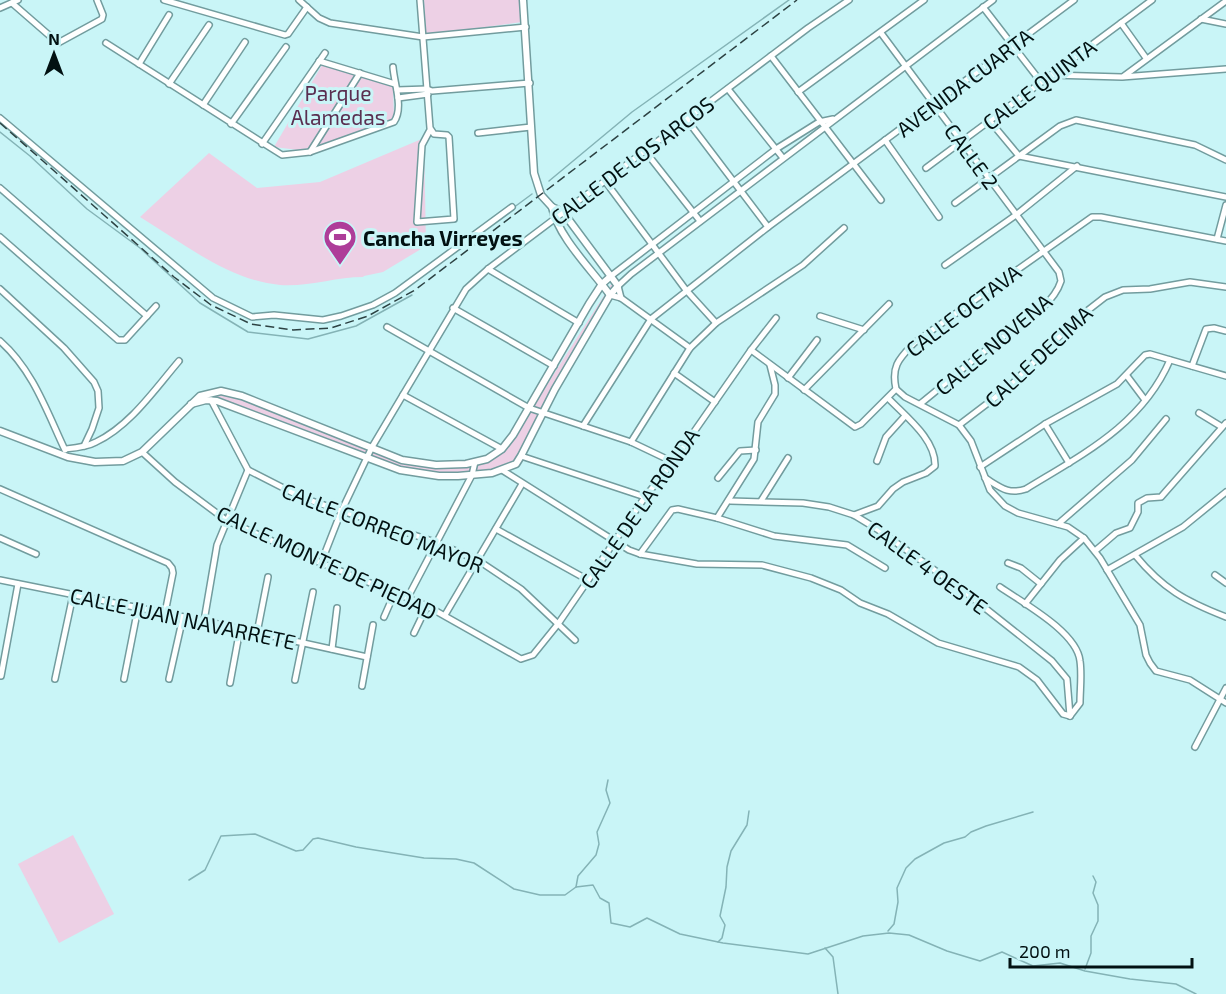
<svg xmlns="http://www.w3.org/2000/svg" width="1226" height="994" viewBox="0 0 1226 994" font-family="'Exo 2',sans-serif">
	<rect width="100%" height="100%" fill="#c9f5f7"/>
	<!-- green -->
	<g fill="#edd0e5">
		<path d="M424,0H519L522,22L426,35Z"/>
		<path d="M322,65L393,86L394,119L320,146L298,150L274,147Z"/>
		<path d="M424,138L426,246L383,272L364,276L363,277C336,277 308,287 280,285C228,280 183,243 140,217L209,153L257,188L320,182Z"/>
		<path d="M612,283L617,289L544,411L521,463L492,474L402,472L371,459L374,449L403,460L437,466L492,459L506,449Z"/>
		<path d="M226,393L372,448L369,458L216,402L215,394Z"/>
		<path d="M73,835L114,914L59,943L18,864Z"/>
	</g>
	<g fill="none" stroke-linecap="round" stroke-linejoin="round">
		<!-- stream -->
		<g stroke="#84b3b6" stroke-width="1.5">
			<path d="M0,132L30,156L87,209L140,248L200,303L248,332L308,339L356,326L412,295"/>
			<path d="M549,181L632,112L789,0"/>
			<path d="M513,208L532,194"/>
			<path d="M189,880L205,870L221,836L255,834L296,851L303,850L313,839L318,838L356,847L424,858L456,859L474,863L514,889L540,895H565L576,887L593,885L600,898L609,903L611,923L630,927L647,918L680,934L723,943L808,954L863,936L889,933L909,935L947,951L980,961L1002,952L1033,966L1060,963L1085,971L1130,979L1176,984L1196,994"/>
			<path d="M576,887L578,876L596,855L599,844L597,832L610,803L606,790L608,780"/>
			<path d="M888,931L894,924L898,902L897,888L906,868L915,859L944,843L965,837L971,832L986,826L1033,812"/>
			<path d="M718,942L722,938L725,925L720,916L726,887L727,867L731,851L747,825L749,811"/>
			<path d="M825,948L833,957L838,994"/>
			<path d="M1085,969L1091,953V936L1098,921V905L1093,893L1096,882L1093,876"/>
		</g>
		<!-- minor casing -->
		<g stroke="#729c9e" stroke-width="8">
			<g id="minor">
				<path d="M164,0L285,35L288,34L307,7"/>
				<path d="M299,0L319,18L330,23L423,37L526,27"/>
				<path d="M420,0L430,128L434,134L447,135L449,137L454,219L417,222L422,145L430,130"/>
				<path d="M12,3L58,43L102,19L103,15L97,0"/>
				<path d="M983,7L1041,82"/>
				<path d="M0,8L18,0"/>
				<path d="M1201,19L1226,24"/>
				<path d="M1121,23L1146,58"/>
				<path d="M881,33L1059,272L1061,281C1052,309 1017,325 995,343C970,362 945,384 920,404"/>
				<path d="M106,43L282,155L310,152L394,122C404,108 394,83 393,67"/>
				<path d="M771,56L881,200"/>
				<path d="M319,61L395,84"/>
				<path d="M139,64L169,15"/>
				<path d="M1051,75L1122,77L1226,69"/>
				<path d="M1124,76L1226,1"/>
				<path d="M169,84L209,25"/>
				<path d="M728,89L783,158"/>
				<path d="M397,90L427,89L432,91L530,83"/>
				<path d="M798,92L924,0"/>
				<path d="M398,98L428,94"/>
				<path d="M203,105L245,42"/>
				<path d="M0,118L213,298L252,317L274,315L323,320L341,316L373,305L395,293L512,207"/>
				<path d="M687,120L768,227"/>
				<path d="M989,120L1019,156L1226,197"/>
				<path d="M231,124L286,47"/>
				<path d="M478,133L531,127"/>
				<path d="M885,140L939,217"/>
				<path d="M262,144L325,53"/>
				<path d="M645,151L700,221"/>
				<path d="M310,152L360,73"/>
				<path d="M926,168L1152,0"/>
				<path d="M605,181L686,290L716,323"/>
				<path d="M0,188L147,316"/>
				<path d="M955,203L1060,126L1076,120L1195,145L1226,160"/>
				<path d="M0,237L118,340H125L156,306"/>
				<path d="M1217,239L1226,205"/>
				<path d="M945,265L1016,215L1077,166"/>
				<path d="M488,269L579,323"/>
				<path d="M611,276L776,149L819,122L833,119"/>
				<path d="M0,289L64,348L94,382L98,391L99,408L92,429L84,446"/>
				<path d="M610,295L621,298L690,348"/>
				<path d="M621,298L618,286L631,274L993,0"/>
				<path d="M453,308L554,366"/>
				<path d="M820,316L864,330"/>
				<path d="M387,327L529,408L631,442L673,462"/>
				<path d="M0,341C33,370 47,412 65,450"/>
				<path d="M751,350L855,427L861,424L896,389C891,366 899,359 914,343L1092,217H1101L1226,241"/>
				<path d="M1192,366L1206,329L1214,328L1226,331"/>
				<path d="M674,373L715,402"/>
				<path d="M1127,376L1145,400"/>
				<path d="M788,378L817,340"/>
				<path d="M896,389L905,397L959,425L971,441L990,490L1005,506L1018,513L1068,527L1084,538L1100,558L1140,625L1146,655L1150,663L1156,671L1190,680L1226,703"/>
				<path d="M804,390L889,304"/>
				<path d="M403,395L502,449"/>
				<path d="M211,400L248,470L303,498L435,542L479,561L521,589L575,640"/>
				<path d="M1199,413L1222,427"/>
				<path d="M1045,424L1069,463"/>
				<path d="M959,425L1009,387L1078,318L1105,297L1123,290L1150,289L1190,282L1226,287"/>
				<path d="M583,426L651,319L768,227L1074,0"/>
				<path d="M631,442L690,348L716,323L803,265L844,228"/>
				<path d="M65,449C75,448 87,447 96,442C130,426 155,389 179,361"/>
				<path d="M142,452L175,482L226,520L321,563L427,606L521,659L533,655L558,624L645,497L673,462L751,350L776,318"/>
				<path d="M521,456L645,497"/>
				<path d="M877,461L886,437L905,416"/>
				<path d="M980,467L1045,424L1117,384L1145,355L1150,354L1226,376"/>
				<path d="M502,470L629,550L640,554L697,564L762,565L811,578L841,590L860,603L888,614L938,643L1019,667L1037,680L1063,714L1070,716"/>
				<path d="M718,478L740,451L756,450"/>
				<path d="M985,478C1000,487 1008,495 1026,489C1083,454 1142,425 1170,360"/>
				<path d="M0,489L168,563L172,568L173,573L165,613"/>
				<path d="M730,501L803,503L829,507L854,515L877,529L961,589L1052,661L1067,679L1070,716"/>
				<path d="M761,501L788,458"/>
				<path d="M854,515L878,506L893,489L903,482L926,473L935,466C936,439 905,416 888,398"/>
				<path d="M717,518L754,459L758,422L775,394V385L770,365"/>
				<path d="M1058,524L1132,460L1166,419"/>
				<path d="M496,529L588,580"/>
				<path d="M0,538L36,554"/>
				<path d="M1095,551L1116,533L1130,528L1138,512V503L1147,498L1161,497L1226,423"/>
				<path d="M640,554L672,510L678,509L717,518L774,536L847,545L885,568"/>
				<path d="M1135,555C1163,589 1185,601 1226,617"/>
				<path d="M321,563L341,512L372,447L466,289L488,269L808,28L849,0"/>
				<path d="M1008,563L1021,568L1041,584"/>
				<path d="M1107,570L1183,527L1226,492"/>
				<path d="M1215,575L1226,583"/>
				<path d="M0,580L204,621L367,657"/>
				<path d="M1000,587C1023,603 1077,632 1080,661C1082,675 1080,690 1080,703L1070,716"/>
				<path d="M408,597L472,475L475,462"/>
				<path d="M1025,604L1060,560L1084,538"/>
				<path d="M445,615L522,484"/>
				<path d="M384,617L395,592"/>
				<path d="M204,621L217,545L248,470"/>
				<path d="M257,633L268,577"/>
				<path d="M414,633L427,606"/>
				<path d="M332,649L337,608"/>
				<path d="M1,676L18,584"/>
				<path d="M55,679L73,595"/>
				<path d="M124,679L138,608"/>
				<path d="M169,679L183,617"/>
				<path d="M295,680L313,592"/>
				<path d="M230,683L240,629"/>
				<path d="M362,686L373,625"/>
				<path d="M1195,747L1226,688"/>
			</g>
		</g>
		<!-- tertiary casing -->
		<g stroke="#729c9e" stroke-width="9">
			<g id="tertiary">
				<path d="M552,207C558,237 592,270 610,295"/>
				<path d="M191,404L206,400L217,401L400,470L439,476H458L492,473L516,464L521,456L555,389L610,295L618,286L563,212L552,207L541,195L534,173L523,0"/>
				<path d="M0,431L68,457L95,462L123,461L142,452L200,396L221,391L242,396L402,460L436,465L466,464L487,459L502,449L513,435L589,304L602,284L611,276"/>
			</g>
		</g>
		<!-- minor -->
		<use href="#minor" stroke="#fff" stroke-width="5"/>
		<!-- tertiary -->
		<use href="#tertiary" stroke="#fff" stroke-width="6"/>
		<!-- rail -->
		<path stroke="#2d4243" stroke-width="1.5" stroke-dasharray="9 4.5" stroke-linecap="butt" d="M0,123L174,277L211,305L251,324L293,330L331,328L368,316L415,290L797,0"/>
	</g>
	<!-- icons -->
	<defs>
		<g id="stadium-pin" transform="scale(1.725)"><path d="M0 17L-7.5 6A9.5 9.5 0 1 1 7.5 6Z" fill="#ae3d99" stroke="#c9f5f7"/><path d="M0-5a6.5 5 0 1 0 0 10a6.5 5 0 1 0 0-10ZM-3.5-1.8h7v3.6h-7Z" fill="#fff"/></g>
	</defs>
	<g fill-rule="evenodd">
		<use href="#stadium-pin" x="340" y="237"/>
	</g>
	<g text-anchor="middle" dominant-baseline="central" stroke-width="6" stroke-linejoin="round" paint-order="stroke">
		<!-- street labels -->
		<g font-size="21" fill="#021112" stroke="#c9f5f7">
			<text transform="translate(964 82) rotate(-37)">AVENIDA CUARTA</text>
			<text transform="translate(1039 84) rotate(-37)">CALLE QUINTA</text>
			<text transform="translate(972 156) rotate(54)">CALLE 2</text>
			<text transform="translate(632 160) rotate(-37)">CALLE DE LOS ARCOS</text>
			<text transform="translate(963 310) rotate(-37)">CALLE OCTAVA</text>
			<text transform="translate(993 344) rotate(-40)">CALLE NOVENA</text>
			<text transform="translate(1038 356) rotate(-43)">CALLE DECIMA</text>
			<text transform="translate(639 508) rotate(-55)">CALLE DE LA RONDA</text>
			<text transform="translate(383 527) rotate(21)">CALLE CORREO MAYOR</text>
			<text transform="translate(327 562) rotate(25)">CALLE MONTE DE PIEDAD</text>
			<text transform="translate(928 567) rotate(36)">CALLE 4 OESTE</text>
			<text transform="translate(183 618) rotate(12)">CALLE JUAN NAVARRETE</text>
		</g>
		<!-- park labels -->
		<g font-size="21" fill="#5a2e50" stroke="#c9f5f7">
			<text x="338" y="92">Parque<tspan x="338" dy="24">Alamedas</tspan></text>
		</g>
		<!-- poi labels -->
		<g font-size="21" font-weight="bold" fill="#021112" stroke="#c9f5f7" text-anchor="start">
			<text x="363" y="237">Cancha Virreyes</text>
		</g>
	</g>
	<!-- north arrow -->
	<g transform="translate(54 54)" stroke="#c9f5f7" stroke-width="4.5" paint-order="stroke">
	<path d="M0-4.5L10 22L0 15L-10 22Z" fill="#021112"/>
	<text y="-9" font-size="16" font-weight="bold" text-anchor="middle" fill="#021112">N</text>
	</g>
	<!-- scale -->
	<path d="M1010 958v9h182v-9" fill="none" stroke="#021112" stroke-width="3"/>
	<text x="1019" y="958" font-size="18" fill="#021112" stroke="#c9f5f7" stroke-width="4.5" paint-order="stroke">200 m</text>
</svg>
